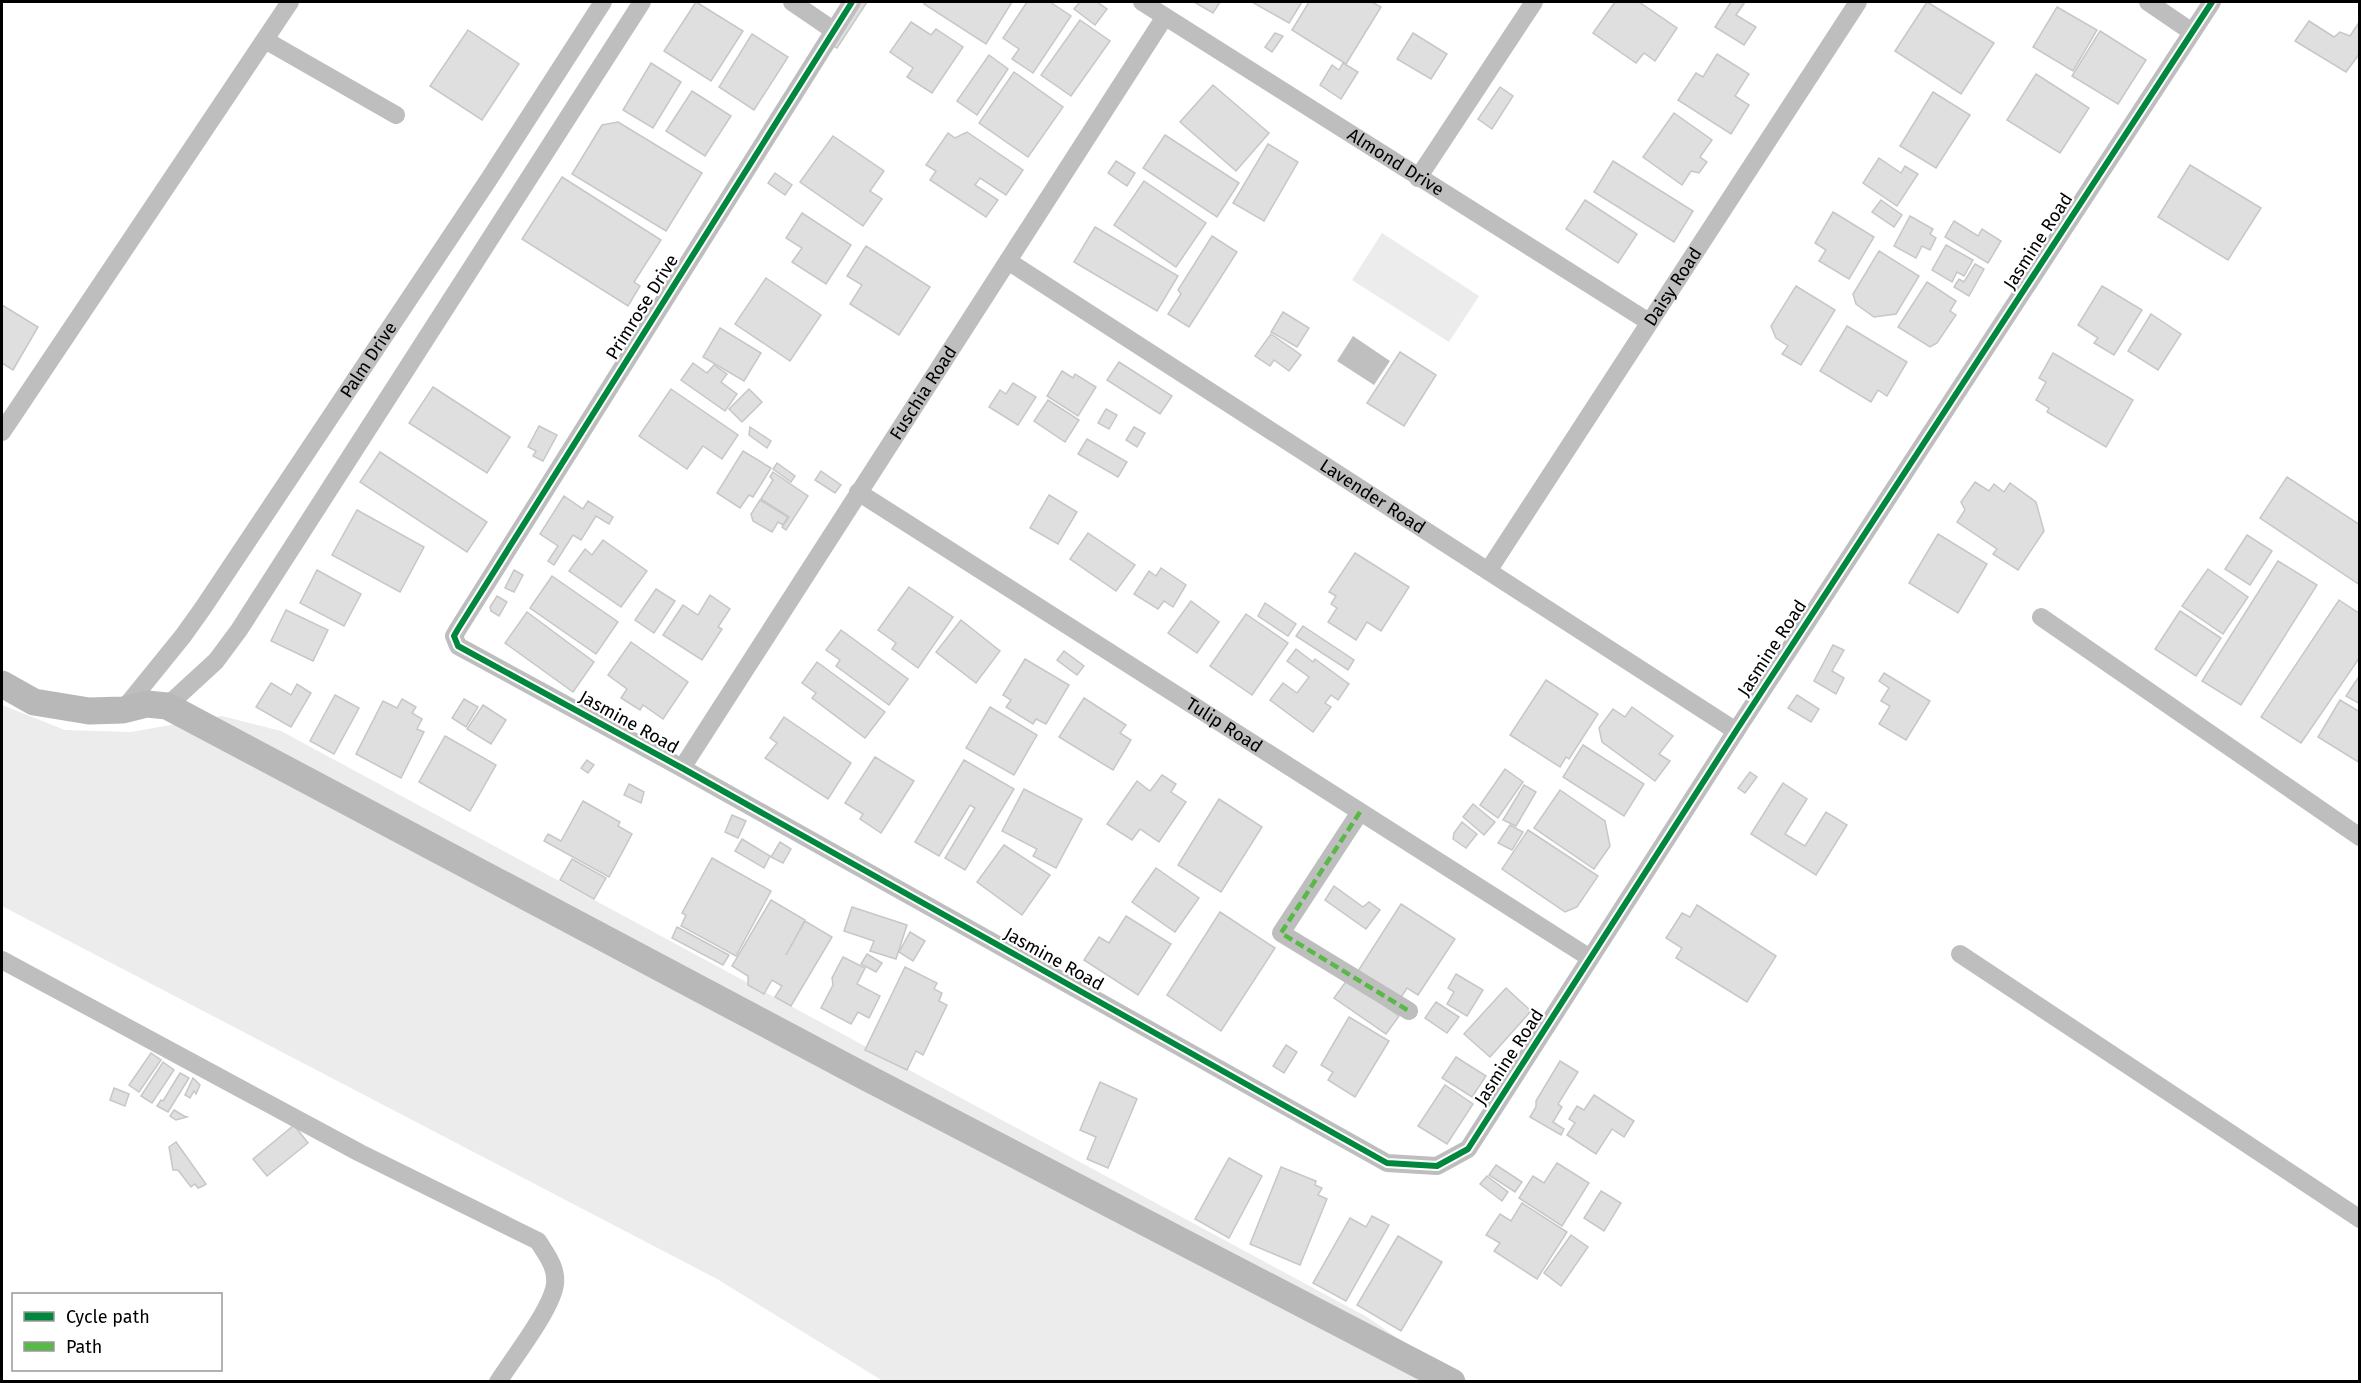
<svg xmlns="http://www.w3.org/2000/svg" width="2361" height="1383" viewBox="0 0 2361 1383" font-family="'Fira Sans',sans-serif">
	<rect width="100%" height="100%" fill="#fff"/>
	<!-- green -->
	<g fill="#ececec">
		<path d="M1382,233L1479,296L1449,342L1352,280Z"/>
		<path d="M2,705L65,730L131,732L222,716L281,731L1367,1317L1460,1381H883L717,1279L2,906Z"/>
	</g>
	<!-- water -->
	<path fill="#bfbfbf" d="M1353,336L1390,361L1374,385L1337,361Z"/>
	<!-- building -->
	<g fill="#dfdfdf" stroke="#c7c7c7" stroke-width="1.5">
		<path d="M696,2L743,31L711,81L664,51Z"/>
		<path d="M860,2H867L837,48L832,45Z"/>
		<path d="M925,2H1012L986,44L924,4Z"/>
		<path d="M1027,2H1050L1071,16L1033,73L1012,59L1019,49L1003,38Z"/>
		<path d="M1080,2H1097L1107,9L1095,25L1074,9Z"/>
		<path d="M1194,2H1220L1213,13Z"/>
		<path d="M1252,2H1302L1289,23Z"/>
		<path d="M1309,2H1372L1381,7L1346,64L1292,30Z"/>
		<path d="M1615,2H1639L1677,28L1655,61L1644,53L1636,63L1593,33Z"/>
		<path d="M1731,2H1745L1736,15L1756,27L1744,45L1715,27Z"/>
		<path d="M1927,2L1994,43L1961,94L1895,51Z"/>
		<path d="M2057,7L2097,30L2073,71L2033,47Z"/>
		<path d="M1080,20L1110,41L1071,96L1041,75Z"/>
		<path d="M2309,21L2334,37L2340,32L2350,36L2360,21V53L2346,72L2295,41Z"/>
		<path d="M911,22L931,35L936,29L963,47L932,93L907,77L913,68L890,52Z"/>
		<path d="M468,30L519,64L482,120L430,86Z"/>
		<path d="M2100,31L2146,60L2118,104L2072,76Z"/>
		<path d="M1275,33L1283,36L1272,52L1265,47Z"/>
		<path d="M1413,33L1447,54L1431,79L1397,59Z"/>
		<path d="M752,34L788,57L754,110L719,87Z"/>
		<path d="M1717,54L1749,74L1735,96L1749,105L1731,134L1678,100L1696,73L1703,77Z"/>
		<path d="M989,55L1008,69L977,115L957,101Z"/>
		<path d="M651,63L681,82L653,128L623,110Z"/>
		<path d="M1343,63L1358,72L1341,99L1320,85L1332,65L1339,70Z"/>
		<path d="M1014,72L1063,107L1028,157L979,123Z"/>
		<path d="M2036,74L2089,108L2060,153L2007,120Z"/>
		<path d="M1213,85L1269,133L1236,171L1180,122Z"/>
		<path d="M1500,87L1513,96L1492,129L1478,119Z"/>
		<path d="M692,91L731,116L705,156L666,131Z"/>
		<path d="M1933,92L1970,115L1936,168L1900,146Z"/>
		<path d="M1674,113L1712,140L1700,157L1707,162L1699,173L1691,171L1682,185L1643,157Z"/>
		<path d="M618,122L702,173L666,231L572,174L602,125Z"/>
		<path d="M967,132L1023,170L1006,195L980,178L975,185L998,200L986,217L930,180L936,171L926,165L948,133L955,138Z"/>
		<path d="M1165,135L1239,183L1217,217L1143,168Z"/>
		<path d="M833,136L884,171L870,191L882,199L863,226L800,182Z"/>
		<path d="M1268,144L1298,162L1264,221L1233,203Z"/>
		<path d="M1879,158L1901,173L1905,166L1918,174L1897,206L1863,183Z"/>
		<path d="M1116,161L1135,173L1127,186L1108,173Z"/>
		<path d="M1613,161L1693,211L1674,242L1594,192Z"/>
		<path d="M2190,165L2261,208L2228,260L2158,217Z"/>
		<path d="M775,173L792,185L785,195L768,183Z"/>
		<path d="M562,177L661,240L634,282L640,286L628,306L522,239Z"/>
		<path d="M1144,181L1206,223L1176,267L1114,225Z"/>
		<path d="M1585,200L1637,234L1618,263L1566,229Z"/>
		<path d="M1881,200L1902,215L1894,227L1872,212Z"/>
		<path d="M1833,212L1874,237L1849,279L1819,261L1826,250L1815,243Z"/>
		<path d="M802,213L851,245L826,284L792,262L802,248L786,238Z"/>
		<path d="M1910,216L1933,229L1930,234L1936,238L1930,250L1922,246L1916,258L1894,246Z"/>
		<path d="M1954,221L1978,236L1982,229L2001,241L1988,263L1945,237Z"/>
		<path d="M1095,227L1178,276L1157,311L1074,262Z"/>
		<path d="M1212,236L1237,252L1189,327L1168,314L1181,294L1178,290Z"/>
		<path d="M1946,245L1973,260L1964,276L1957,272L1952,282L1932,270Z"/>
		<path d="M866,246L930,287L899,335L850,304L862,285L847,276Z"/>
		<path d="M1879,251L1919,276L1896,314L1874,317L1856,304L1853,294Z"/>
		<path d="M1975,264L1984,269L1969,296L1954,287L1959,279L1964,282Z"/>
		<path d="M766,278L821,315L790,361L735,324Z"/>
		<path d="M1927,282L1956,301L1950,311L1956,315L1937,343L1930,347L1898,327Z"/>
		<path d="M1796,286L1835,310L1801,365L1782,354L1788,346L1776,338L1771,326Z"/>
		<path d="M2102,286L2142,310L2114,355L2094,343L2098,338L2078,325Z"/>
		<path d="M2,305L38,327L13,370L2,363Z"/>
		<path d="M1283,312L1309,328L1297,347L1271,332Z"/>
		<path d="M2151,314L2181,334L2158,370L2128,351Z"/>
		<path d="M1847,326L1907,362L1887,396L1878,390L1871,402L1820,371Z"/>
		<path d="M720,328L761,353L744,381L703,357Z"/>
		<path d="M1271,334L1301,355L1289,371L1274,360L1270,366L1255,356Z"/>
		<path d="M1400,352L1436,375L1404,426L1367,403Z"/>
		<path d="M2053,353L2133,400L2106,447L2047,412L2049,408L2036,400L2046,382L2039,378Z"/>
		<path d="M1119,362L1172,396L1160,414L1107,380Z"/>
		<path d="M693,363L707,373L714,365L727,374L721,382L737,394L725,411L681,380Z"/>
		<path d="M1062,371L1073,378L1075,374L1096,387L1078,416L1047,396Z"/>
		<path d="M1013,383L1036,397L1018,425L989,407L1000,390L1006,394Z"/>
		<path d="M433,387L510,437L487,473L409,423Z"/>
		<path d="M671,389L738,435L722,459L703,446L687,469L639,436Z"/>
		<path d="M749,389L762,402L742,422L729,409Z"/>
		<path d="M1048,400L1079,420L1065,442L1034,421Z"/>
		<path d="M1106,409L1117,415L1109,429L1098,423Z"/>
		<path d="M539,426L557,435L543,461L533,456L536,451L528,447Z"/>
		<path d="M750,427L771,441L767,448L749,435Z"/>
		<path d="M1134,427L1145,433L1137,447L1126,440Z"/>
		<path d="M1087,439L1127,462L1118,477L1078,454Z"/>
		<path d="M743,451L771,468L753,497L749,495L740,508L717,493Z"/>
		<path d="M380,452L487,522L467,552L360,482Z"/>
		<path d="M777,463L795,476L791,482L773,469Z"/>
		<path d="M821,471L841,485L835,493L815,480Z"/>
		<path d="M773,472L808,496L786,530L782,527L789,517L761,499L773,480L770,477Z"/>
		<path d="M2287,477L2360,525V585L2260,518Z"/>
		<path d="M1975,482L1989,491L1994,484L2004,492L2010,483L2036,502L2044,531L2018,570L1993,554L1997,549L1957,522L1965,510L1961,502Z"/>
		<path d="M1049,495L1077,512L1058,544L1030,528Z"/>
		<path d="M564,496L583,509L588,501L613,517L609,524L596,516L581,540L573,535L554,565L548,561L558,546L540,534Z"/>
		<path d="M760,500L788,517L783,525L778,522L772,532L753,521L751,514Z"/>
		<path d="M357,510L424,547L400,592L332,555Z"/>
		<path d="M1088,533L1135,565L1116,591L1070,559Z"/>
		<path d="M1938,534L1987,564L1958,613L1909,583Z"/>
		<path d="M2247,535L2272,551L2250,585L2225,569Z"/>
		<path d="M603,540L647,571L621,607L569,571L585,549L592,555Z"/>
		<path d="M1355,553L1409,587L1381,631L1367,622L1356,640L1328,622L1337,608L1331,604L1336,596L1329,592Z"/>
		<path d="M2278,561L2317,585L2241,705L2202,681Z"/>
		<path d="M1161,568L1186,585L1173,607L1164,601L1158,609L1134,594L1149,571L1156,576Z"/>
		<path d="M2208,569L2248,597L2223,634L2182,606Z"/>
		<path d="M317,570L361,594L344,626L300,603Z"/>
		<path d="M514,570L523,575L514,592L505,588Z"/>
		<path d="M552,576L618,622L596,654L530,608Z"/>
		<path d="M909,587L953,617L918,668L892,649L896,643L878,630Z"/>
		<path d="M656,589L675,601L654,633L635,620Z"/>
		<path d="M710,595L730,609L718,627L722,629L702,660L663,635L683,605L698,615Z"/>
		<path d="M497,596L507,602L499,616L491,611L490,607Z"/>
		<path d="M2339,600L2360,614V657L2301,743L2261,717Z"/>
		<path d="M1191,601L1219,622L1197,653L1168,633Z"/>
		<path d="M1265,603L1296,624L1288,636L1258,616Z"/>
		<path d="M286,610L328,630L313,661L271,641Z"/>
		<path d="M2180,611L2221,638L2196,676L2155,649Z"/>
		<path d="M527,612L594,662L573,692L505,643Z"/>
		<path d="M1246,614L1288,643L1252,695L1210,666Z"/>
		<path d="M961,620L1000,651L976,683L936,652Z"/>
		<path d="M1303,626L1354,660L1348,670L1296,636Z"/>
		<path d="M841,630L908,679L889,705L836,666L840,660L826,650Z"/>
		<path d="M631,642L688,682L663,719L643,705L640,710L621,698L627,689L608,675Z"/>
		<path d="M1833,645L1844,650L1832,671L1844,678L1836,694L1814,681Z"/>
		<path d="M1296,649L1313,662L1315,659L1349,684L1338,700L1331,695L1325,703L1331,707L1313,732L1270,700L1283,683L1297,693L1309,677L1287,661Z"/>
		<path d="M1064,651L1084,666L1077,675L1057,660Z"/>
		<path d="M1025,659L1069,685L1046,724L1036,719L1033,724L1006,707L1011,700L1003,695Z"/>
		<path d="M817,662L885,712L865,738L812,698L816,693L802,683Z"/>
		<path d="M1884,673L1930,701L1906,740L1879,724L1890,706L1881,701L1889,688L1879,681Z"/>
		<path d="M2360,675V704L2346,696Z"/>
		<path d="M1546,680L1598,714L1569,759L1566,757L1560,767L1510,735Z"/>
		<path d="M271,683L291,695L297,684L311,693L291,727L256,707Z"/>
		<path d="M335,695L359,708L334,754L310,741Z"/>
		<path d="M1797,695L1819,709L1811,722L1788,708Z"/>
		<path d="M1084,698L1126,725L1120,733L1131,740L1113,770L1059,737Z"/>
		<path d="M402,699L416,707L412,713L422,719L417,729L424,732L401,778L356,754L383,701L397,708Z"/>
		<path d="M464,699L478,707L466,727L452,718Z"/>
		<path d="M2340,700L2360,712V763L2318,737Z"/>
		<path d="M483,705L506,720L491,744L467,729Z"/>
		<path d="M990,707L1037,735L1014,775L966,748Z"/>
		<path d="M1632,707L1673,736L1659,754L1670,761L1655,781L1602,742L1599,728L1613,709L1625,717Z"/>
		<path d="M784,717L851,763L828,799L765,758L777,743L770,738Z"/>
		<path d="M445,736L496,765L470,811L419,782Z"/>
		<path d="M1583,745L1644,784L1624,816L1563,777Z"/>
		<path d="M875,757L914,781L881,833L860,819L863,814L845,803Z"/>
		<path d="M587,760L594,765L588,773L581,768Z"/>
		<path d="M964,760L1014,789L965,870L945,858L975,808L970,805L939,856L915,842Z"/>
		<path d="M1505,769L1523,782L1498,818L1480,805Z"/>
		<path d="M1750,772L1757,777L1745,793L1738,788Z"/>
		<path d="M1162,775L1176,784L1171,792L1186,802L1159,842L1140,829L1132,840L1107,824L1137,781L1150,791Z"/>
		<path d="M1783,783L1807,799L1785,834L1805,846L1826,812L1847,825L1816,875L1751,834Z"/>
		<path d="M629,784L644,792L641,803L624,795Z"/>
		<path d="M1524,785L1536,792L1516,826L1503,820Z"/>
		<path d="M1024,789L1082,819L1056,868L1033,856L1037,849L1002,831Z"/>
		<path d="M1560,790L1605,821L1610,846L1594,869L1534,828Z"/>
		<path d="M1219,799L1262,827L1221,892L1178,865Z"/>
		<path d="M583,801L620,822L618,826L632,834L609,877L544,841L548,834L561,841Z"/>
		<path d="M1473,804L1495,822L1484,835L1463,817Z"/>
		<path d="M732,815L746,821L738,838L725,832Z"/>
		<path d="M1462,822L1477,834L1466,848L1453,839L1454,833Z"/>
		<path d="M1510,825L1523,832L1512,850L1498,843Z"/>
		<path d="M1528,830L1598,876L1577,907L1565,912L1502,869Z"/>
		<path d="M742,839L770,856L764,868L735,851Z"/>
		<path d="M780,842L791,849L783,863L771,857Z"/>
		<path d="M1004,845L1050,875L1022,915L977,882Z"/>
		<path d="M712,858L771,891L736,956L681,926L686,915L682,913Z"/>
		<path d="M572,859L606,878L594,899L560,880Z"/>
		<path d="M1156,868L1199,898L1175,932L1132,902Z"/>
		<path d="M1334,886L1363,907L1369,902L1380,910L1366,929L1325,900Z"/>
		<path d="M771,900L805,920L786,955L805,921L832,937L791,1006L775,997L782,986L772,980L764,994L748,985V976L732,966Z"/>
		<path d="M1401,904L1455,939L1418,995L1407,988L1400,999L1358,971Z"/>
		<path d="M1697,905L1776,956L1747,1002L1676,958L1682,948L1666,938L1682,913L1690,917Z"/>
		<path d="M852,907L907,925L896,959L870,951L874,941L844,931Z"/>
		<path d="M1220,912L1275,948L1221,1031L1167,995Z"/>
		<path d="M1126,916L1171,944L1138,995L1084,960L1099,937L1109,943Z"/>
		<path d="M677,927L729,955L723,965L672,938Z"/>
		<path d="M910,932L925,941L913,961L899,952Z"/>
		<path d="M867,954L882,963L876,972L861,964Z"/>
		<path d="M843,957L865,968L857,984L880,996L869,1018L858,1012L851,1024L821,1008L833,985L832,978Z"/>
		<path d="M905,967L937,983L934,989L942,993L939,1001L947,1005L923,1055L916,1051L907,1070L865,1050Z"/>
		<path d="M1456,974L1483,990L1467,1016L1447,1004L1454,992L1448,988Z"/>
		<path d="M1347,980L1399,1016L1386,1034L1334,998Z"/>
		<path d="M1506,988L1531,1011L1490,1057L1464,1034Z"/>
		<path d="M1436,1002L1459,1017L1447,1033L1425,1018Z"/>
		<path d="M1349,1017L1389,1041L1355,1097L1328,1080L1333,1072L1321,1065Z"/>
		<path d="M1286,1045L1297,1052L1284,1073L1273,1066Z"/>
		<path d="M151,1053L161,1060L139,1092L129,1085Z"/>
		<path d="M1456,1057L1486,1076L1472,1097L1442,1078Z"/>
		<path d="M1560,1061L1578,1072L1558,1104L1562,1107L1553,1122L1564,1129L1561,1135L1530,1117L1536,1107V1101Z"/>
		<path d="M163,1062L174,1070L152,1103L141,1096Z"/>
		<path d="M180,1073L189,1078L168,1112L157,1106L161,1100L163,1101Z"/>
		<path d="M193,1078L200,1085L196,1094L194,1091L190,1098L185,1095Z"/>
		<path d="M1100,1082L1137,1099L1108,1168L1087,1159L1096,1137L1080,1130Z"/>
		<path d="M1445,1085L1473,1104L1447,1144L1418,1126Z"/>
		<path d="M114,1088L129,1094L125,1106L110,1100Z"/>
		<path d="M1594,1095L1634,1121L1624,1137L1612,1129L1596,1154L1567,1135L1575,1123L1569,1119L1577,1106L1584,1110Z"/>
		<path d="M174,1110L184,1116L187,1117L176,1120L170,1116Z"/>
		<path d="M294,1125L308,1143L267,1176L253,1159Z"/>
		<path d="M176,1142L206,1184L203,1186L198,1188L195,1184L191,1187L178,1170H173L169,1147Z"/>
		<path d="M1229,1158L1262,1176L1229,1238L1195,1219Z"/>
		<path d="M1557,1163L1589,1183L1562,1226L1519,1198L1533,1176L1544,1183Z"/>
		<path d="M1496,1165L1522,1182L1515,1192L1489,1175Z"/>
		<path d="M1281,1167L1316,1181L1315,1185L1322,1188L1318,1195L1327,1199L1300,1265L1250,1244Z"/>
		<path d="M1487,1176L1508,1192L1502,1201L1480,1184Z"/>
		<path d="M1601,1191L1621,1203L1604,1231L1584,1218Z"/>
		<path d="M1522,1203L1567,1232L1537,1279L1494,1251L1500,1243L1486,1235L1500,1214L1511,1221Z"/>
		<path d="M1372,1216L1389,1225L1346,1301L1313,1283L1350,1218L1366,1227Z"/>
		<path d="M1571,1235L1588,1247L1561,1286L1544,1273Z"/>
		<path d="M1398,1236L1442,1262L1401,1331L1357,1305Z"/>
	</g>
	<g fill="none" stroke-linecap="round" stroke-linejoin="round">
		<!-- street -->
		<g stroke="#bebebe" stroke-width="18">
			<path d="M792,2L833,30"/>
			<path d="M852,2L458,629L454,636L458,646L682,768L1387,1163L1437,1166L1468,1149L1736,731L2212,2"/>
			<path id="s1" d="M1142,2L1649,322"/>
			<path d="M2148,2L2192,32"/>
			<path d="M265,40L396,115"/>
			<path d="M1418,178L1534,2"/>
			<path id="s2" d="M1008,261L1736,731"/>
			<path d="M2,432L290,2"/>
			<path id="s3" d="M858,492L1590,958"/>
			<path id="s4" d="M1488,571L1858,2"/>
			<path d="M2041,617L2360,837"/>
			<path d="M167,706L216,661L239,630L642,2"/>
			<path id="s5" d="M123,710L183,636L203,608L489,179L603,2"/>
			<path id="s6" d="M682,768L1164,18"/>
			<path d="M1360,812L1281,933L1409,1011"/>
			<path d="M1960,954L2360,1219"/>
			<path d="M2,960L360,1153L538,1241C546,1254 557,1267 555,1284C552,1309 513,1358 498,1382"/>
		</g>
		<!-- secondary -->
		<path stroke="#b8b8b8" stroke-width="27" d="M2,684L34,702L89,711L123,710L147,704L167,706L858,1073L1452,1382"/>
		<!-- quiet -->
		<path stroke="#58b947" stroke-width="4.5" stroke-dasharray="9 4.5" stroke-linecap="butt" d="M1360,812L1281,933L1409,1011"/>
		<!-- cycleway casing -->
		<g stroke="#fff" stroke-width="10">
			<path id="cycleway" d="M852,2L458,629L454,636L458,646L682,768L1387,1163L1437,1166L1468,1149L1736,731L2212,2"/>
		</g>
		<!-- cycleway -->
		<use href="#cycleway" stroke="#00873e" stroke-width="6"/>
	</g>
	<g text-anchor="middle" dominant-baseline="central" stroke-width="4.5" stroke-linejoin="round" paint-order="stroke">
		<!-- street labels -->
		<g font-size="18" fill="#000" stroke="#fff">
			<text stroke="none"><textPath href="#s1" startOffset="300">Almond Drive</textPath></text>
			<text transform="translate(2038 241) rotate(-57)">Jasmine Road</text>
			<text stroke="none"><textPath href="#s4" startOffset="339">Daisy Road</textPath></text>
			<text transform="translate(642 307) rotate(-58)">Primrose Drive</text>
			<text stroke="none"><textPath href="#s5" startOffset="428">Palm Drive</textPath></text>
			<text stroke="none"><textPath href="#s6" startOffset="446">Fuschia Road</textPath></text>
			<text stroke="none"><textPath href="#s2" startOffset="434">Lavender Road</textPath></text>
			<text transform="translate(1772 648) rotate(-57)">Jasmine Road</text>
			<text transform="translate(629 722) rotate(29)">Jasmine Road</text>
			<text stroke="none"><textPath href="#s3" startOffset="434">Tulip Road</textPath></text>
			<text transform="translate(1054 959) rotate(29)">Jasmine Road</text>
			<text transform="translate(1509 1057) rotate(-57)">Jasmine Road</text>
		</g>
	</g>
	<!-- border -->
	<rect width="2361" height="1383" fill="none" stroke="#000000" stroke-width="6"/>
	<!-- legend -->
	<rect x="12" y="1293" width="210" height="78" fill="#ffffff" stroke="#999999" stroke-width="1.5"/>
	<rect x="24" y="1312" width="30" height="9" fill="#00873e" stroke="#999999" stroke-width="1.5"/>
	<text x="66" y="1323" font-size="18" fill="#000000">Cycle path</text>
	<rect x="24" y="1342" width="30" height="9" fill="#58b947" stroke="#999999" stroke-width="1.5"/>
	<text x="66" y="1353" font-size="18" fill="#000000">Path</text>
</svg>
